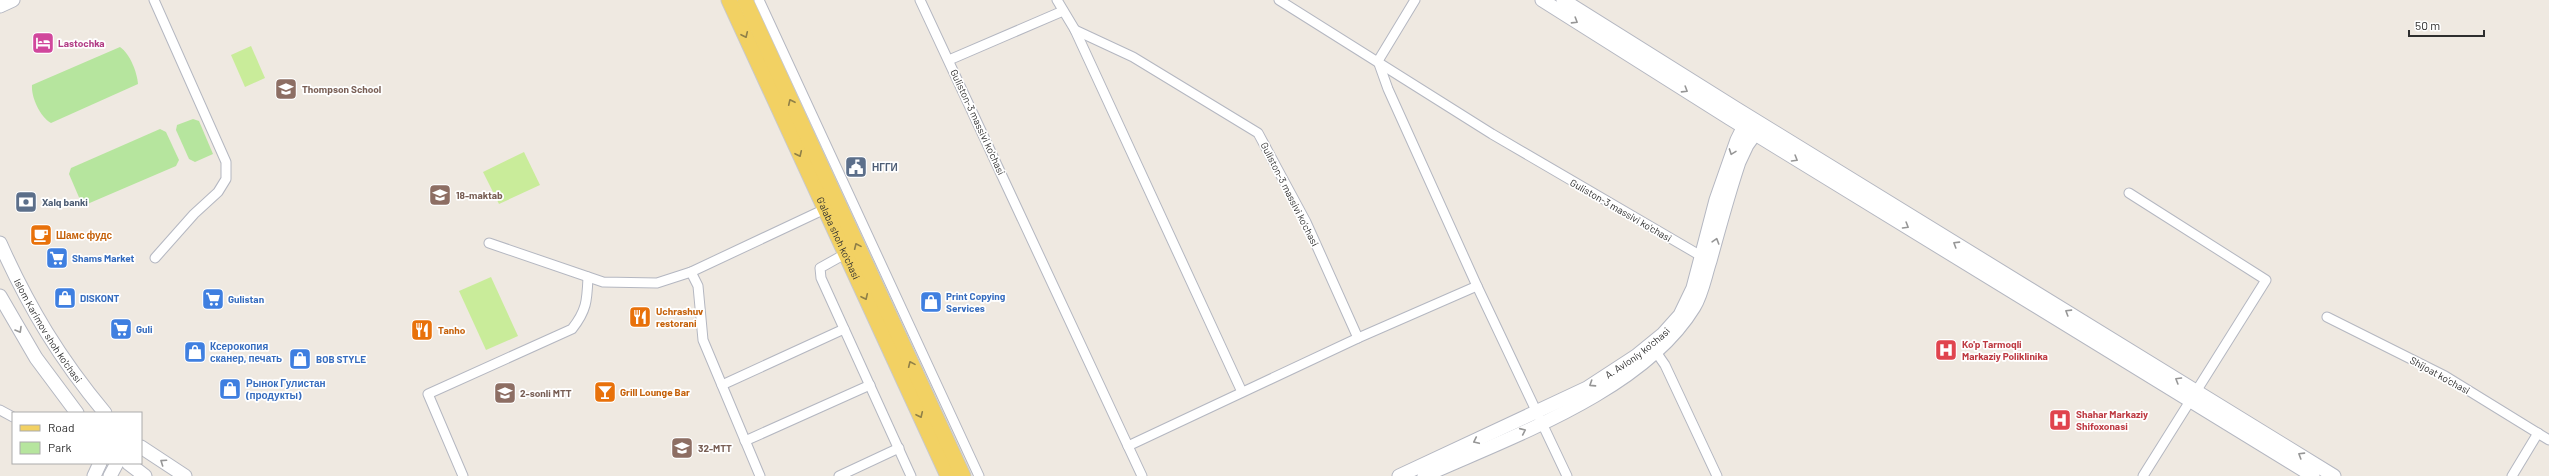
<svg xmlns="http://www.w3.org/2000/svg" width="2549" height="476" viewBox="0 0 2549 476" font-family="Barlow,sans-serif">
	<rect width="100%" height="100%" fill="#efe9e1"/>
	<!-- park -->
	<g fill="#b6e59e">
		<path d="M120,47C130,54 137,72 138,84L51,123C40,117 31,97 32,85Z"/>
		<path d="M193,119L199,121L213,154L195,162L189,159L176,130L177,125Z"/>
		<path d="M160,129L166,132L179,160L176,166L85,205L81,202L69,174L71,168Z"/>
	</g>
	<!-- pitch -->
	<g fill="#c9ec9a">
		<path d="M251,46L265,78L245,87L231,55Z"/>
		<path d="M524,152L540,185L499,204L483,172Z"/>
		<path d="M491,277L518,336L486,350L459,291Z"/>
	</g>
	<g fill="none" stroke-linecap="round" stroke-linejoin="round">
		<!-- street casing -->
		<g stroke="#b4b7c1" stroke-width="11">
			<g id="street">
				<path d="M154,0L226,162V179L218,192L194,214L155,258"/>
				<path d="M759,0L979,476"/>
				<path d="M920,0L1142,476"/>
				<path d="M1057,0L1075,30L1242,392"/>
				<path d="M1279,0L1492,134L1701,256"/>
				<path d="M1415,0L1378,61L1388,89L1477,286L1567,476"/>
				<path d="M1075,30L1133,57L1258,133L1306,222L1358,338"/>
				<path d="M949,60L1063,11"/>
				<path d="M2129,193L2266,280L2143,476"/>
				<path d="M489,243L603,282L657,283L691,272L825,209"/>
				<path d="M845,254L820,268L821,278L911,476"/>
				<path d="M691,272L698,286L703,340L760,476"/>
				<path d="M2327,317L2445,376L2549,440"/>
				<path d="M1656,352L1665,365L1717,476"/>
				<path d="M722,385L844,329"/>
				<path d="M0,410L13,417"/>
				<path d="M745,441L870,385"/>
				<path d="M1128,446L1358,338L1477,286"/>
				<path d="M463,476L428,394L572,329C587,310 587,300 588,277"/>
				<path d="M839,476L899,448"/>
				<path d="M2512,476L2538,433"/>
			</g>
		</g>
		<!-- secondary casing -->
		<g stroke="#b4b7c1" stroke-width="15">
			<g id="secondary">
				<path d="M1542,0L1729,118L2313,476"/>
				<path d="M1563,0L1737,109L2334,476"/>
				<path d="M0,6L13,0"/>
				<path id="s1" d="M0,243C29,308 60,359 105,413"/>
				<path d="M0,296L36,358L77,413"/>
				<path d="M141,447L185,476"/>
				<path d="M128,463L145,476"/>
				<path d="M94,476L100,463"/>
				<path d="M110,476L117,463"/>
				<path id="s2" d="M1399,476L1587,388L1636,356L1663,334L1680,315L1693,288L1716,200L1737,140L1747,120"/>
				<path d="M1424,476C1510,437 1643,391 1694,307C1702,294 1705,276 1710,261C1719,228 1728,195 1739,162L1747,145L1760,127"/>
			</g>
		</g>
		<!-- primary casing -->
		<g stroke="#c9c9c9" stroke-width="17">
			<g id="primary">
				<path id="s3" d="M729,0L948,476"/>
				<path d="M745,0L963,476"/>
			</g>
		</g>
		<!-- street -->
		<use href="#street" stroke="#fff" stroke-width="9"/>
		<!-- secondary -->
		<use href="#secondary" stroke="#fff" stroke-width="13"/>
		<!-- primary -->
		<use href="#primary" stroke="#f2d163" stroke-width="15"/>
	</g>
	<!-- one-way arrows -->
	<defs><path id="oneway-chevron" d="M-2-3.5L2.5 0L-2 3.5" fill="none" stroke-width="1.6" stroke-linecap="round" stroke-linejoin="round"/></defs>
	<g stroke="#969696">
		<use href="#oneway-chevron" transform="translate(1575 21) rotate(32)"/>
		<use href="#oneway-chevron" transform="translate(1685 90) rotate(32)"/>
		<use href="#oneway-chevron" transform="translate(1732 152) rotate(110)"/>
		<use href="#oneway-chevron" transform="translate(1795 159) rotate(31)"/>
		<use href="#oneway-chevron" transform="translate(1906 226) rotate(31)"/>
		<use href="#oneway-chevron" transform="translate(1716 241) rotate(-73)"/>
		<use href="#oneway-chevron" transform="translate(1956 244) rotate(-148)"/>
		<use href="#oneway-chevron" transform="translate(2068 312) rotate(-148)"/>
		<use href="#oneway-chevron" transform="translate(19 330) rotate(60)"/>
		<use href="#oneway-chevron" transform="translate(2178 380) rotate(-149)"/>
		<use href="#oneway-chevron" transform="translate(1592 384) rotate(147)"/>
		<use href="#oneway-chevron" transform="translate(1523 431) rotate(-24)"/>
		<use href="#oneway-chevron" transform="translate(1476 441) rotate(155)"/>
		<use href="#oneway-chevron" transform="translate(2301 455) rotate(-148)"/>
		<use href="#oneway-chevron" transform="translate(163 462) rotate(-146)"/>
	</g>
	<g stroke="#908048">
		<use href="#oneway-chevron" transform="translate(745 35) rotate(65)"/>
		<use href="#oneway-chevron" transform="translate(791 102) rotate(-115)"/>
		<use href="#oneway-chevron" transform="translate(799 154) rotate(65)"/>
		<use href="#oneway-chevron" transform="translate(857 246) rotate(-114)"/>
		<use href="#oneway-chevron" transform="translate(865 297) rotate(65)"/>
		<use href="#oneway-chevron" transform="translate(911 364) rotate(-114)"/>
		<use href="#oneway-chevron" transform="translate(920 415) rotate(65)"/>
	</g>
	<!-- icons -->
	<defs>
		<g id="hotel-square" transform="scale(1.15)"><rect x="-9" y="-9" width="18" height="18" rx="4" fill="#d1479c" stroke="#fff"/><path d="M-6-4.5h1.5V1H6V5H4.5V3h-9V5H-6ZM-4 0a1.8 1.8 0 1 1 3.6 0ZM.5 0V-2.5h3Q6-2.5 6 0Z" fill="#fff"/></g>
		<g id="school-square" transform="scale(1.15)"><rect x="-9" y="-9" width="18" height="18" rx="4" fill="#8d6e63" stroke="#fff"/><path d="M0-5L7-2L0 1L-7-2ZM-4 1L0 2.5L4 1V4Q0 6-4 4Z" fill="#fff"/></g>
		<g id="civic-square" transform="scale(1.15)"><rect x="-9" y="-9" width="18" height="18" rx="4" fill="#5c6f8a" stroke="#fff"/><path d="M-.6-6.5H3V-4.5H.6V-3L4-1V1h2V6H-6V1h2V-1L-.6-3ZM-1.2 2.5V6h2.4V2.5Z" fill="#fff"/></g>
		<g id="bank-square" transform="scale(1.15)"><rect x="-9" y="-9" width="18" height="18" rx="4" fill="#5c6f8a" stroke="#fff"/><path d="M-6-4H6V4H-6ZM0-2.3a2.3 2.3 0 1 0 0 4.6a2.3 2.3 0 1 0 0-4.6Z" fill="#fff"/></g>
		<g id="cafe-square" transform="scale(1.15)"><rect x="-9" y="-9" width="18" height="18" rx="4" fill="#e8710a" stroke="#fff"/><path d="M-5.5-4.5H6V0H3Q3 3.5 0 3.5H-2.5Q-5.5 3.5-5.5 0ZM3-3.2v2h1.7v-2ZM-6 4.5H4V6H-6Z" fill="#fff"/></g>
		<g id="supermarket-square" transform="scale(1.15)"><rect x="-9" y="-9" width="18" height="18" rx="4" fill="#3f7fe0" stroke="#fff"/><path d="M-6-5.5h2.5l.6 2H6L4.5 2H-2.5L-4.4-4H-6ZM-1.5 3.2a1.3 1.3 0 1 0 .1 0ZM3 3.2a1.3 1.3 0 1 0 .1 0Z" fill="#fff"/></g>
		<g id="shop-square" transform="scale(1.15)"><rect x="-9" y="-9" width="18" height="18" rx="4" fill="#3f7fe0" stroke="#fff"/><path d="M-5-2.5h2.3a2.7 3.5 0 0 1 5.4 0H5L5.5 6h-11ZM-1.5-2.5h3a1.5 2.3 0 0 0-3 0Z" fill="#fff"/></g>
		<g id="restaurant-square" transform="scale(1.15)"><rect x="-9" y="-9" width="18" height="18" rx="4" fill="#e8710a" stroke="#fff"/><path d="M-5-6h1v4h1v-4h1v4h1v-4h1v5L-1.5 .5V6h-2V.5L-5-1ZM5-6V6H3V1.5H1.5Q1.5-4 5-6Z" fill="#fff"/></g>
		<g id="hospital-square" transform="scale(1.15)"><rect x="-9" y="-9" width="18" height="18" rx="4" fill="#e0444e" stroke="#fff"/><path d="M-5-5h3v3.5h4V-5h3V5h-3V1.5h-4V5h-3Z" fill="#fff"/></g>
		<g id="bar-square" transform="scale(1.15)"><rect x="-9" y="-9" width="18" height="18" rx="4" fill="#e8710a" stroke="#fff"/><path d="M-6-5H6L.8 .8V4.5H3.5V6h-7V4.5H-.8V.8Z" fill="#fff"/></g>
	</defs>
	<g fill-rule="evenodd">
		<use href="#hotel-square" x="43" y="43"/>
		<use href="#school-square" x="286" y="89"/>
		<use href="#civic-square" x="856" y="167"/>
		<use href="#school-square" x="440" y="195"/>
		<use href="#bank-square" x="26" y="202"/>
		<use href="#cafe-square" x="41" y="235"/>
		<use href="#supermarket-square" x="57" y="258"/>
		<use href="#shop-square" x="65" y="298"/>
		<use href="#supermarket-square" x="213" y="299"/>
		<use href="#shop-square" x="931" y="302"/>
		<use href="#restaurant-square" x="640" y="317"/>
		<use href="#supermarket-square" x="121" y="329"/>
		<use href="#restaurant-square" x="422" y="330"/>
		<use href="#hospital-square" x="1946" y="350"/>
		<use href="#shop-square" x="195" y="352"/>
		<use href="#shop-square" x="300" y="359"/>
		<use href="#shop-square" x="230" y="389"/>
		<use href="#bar-square" x="605" y="392"/>
		<use href="#school-square" x="505" y="393"/>
		<use href="#hospital-square" x="2060" y="420"/>
		<use href="#school-square" x="682" y="448"/>
	</g>
	<g text-anchor="middle" dominant-baseline="central" stroke-width="3.5" stroke-linejoin="round" paint-order="stroke">
		<!-- hotel labels -->
		<g font-size="10" font-weight="bold" fill="#b23c85" stroke="#fff" text-anchor="start">
			<text x="58" y="43">Lastochka</text>
		</g>
		<!-- education labels -->
		<g font-size="10" font-weight="bold" fill="#785e54" stroke="#fff" text-anchor="start">
			<text x="302" y="89">Thompson School</text>
			<text x="456" y="195">18-maktab</text>
			<text x="520" y="393">2-sonli MTT</text>
			<text x="698" y="448">32-MTT</text>
		</g>
		<!-- street labels -->
		<g font-size="10" fill="#2e2e2e" stroke="#fff">
			<text transform="translate(978 122) rotate(65)">Guliston-3 massivi ko'chasi</text>
			<text transform="translate(1290 194) rotate(63)">Guliston-3 massivi ko'chasi</text>
			<text transform="translate(1621 210) rotate(30)">Guliston-3 massivi ko'chasi</text>
			<text stroke="none"><textPath href="#s3" startOffset="262">G'alaba shoh ko'chasi</textPath></text>
			<text stroke="none"><textPath href="#s1" startOffset="100">Islom Karimov shoh ko'chasi</textPath></text>
			<text stroke="none"><textPath href="#s2" startOffset="269">A. Avloniy ko'chasi</textPath></text>
			<text transform="translate(2440 375) rotate(29)">Shijoat ko'chasi</text>
		</g>
		<!-- service labels -->
		<g font-size="10" font-weight="bold" fill="#4e5e75" stroke="#fff" text-anchor="start">
			<text x="872" y="167">НГГИ</text>
			<text x="42" y="202">Xalq banki</text>
		</g>
		<!-- food labels -->
		<g font-size="10" font-weight="bold" fill="#c56008" stroke="#fff" text-anchor="start">
			<text x="56" y="235">Шамс фудс</text>
			<text x="656" y="311">Uchrashuv<tspan x="656" dy="12">restorani</tspan></text>
			<text x="438" y="330">Tanho</text>
			<text x="620" y="392">Grill Lounge Bar</text>
		</g>
		<!-- shop labels -->
		<g font-size="10" font-weight="bold" fill="#366cbe" stroke="#fff" text-anchor="start">
			<text x="72" y="258">Shams Market</text>
			<text x="946" y="296">Print Copying<tspan x="946" dy="12">Services</tspan></text>
			<text x="80" y="298">DISKONT</text>
			<text x="228" y="299">Gulistan</text>
			<text x="136" y="329">Guli</text>
			<text x="210" y="346">Ксерокопия<tspan x="210" dy="12">сканер, печать</tspan></text>
			<text x="316" y="359">BOB STYLE</text>
			<text x="246" y="383">Рынок Гулистан<tspan x="246" dy="12">(продукты)</tspan></text>
		</g>
		<!-- health labels -->
		<g font-size="10" font-weight="bold" fill="#be3a42" stroke="#fff" text-anchor="start">
			<text x="1962" y="344">Ko'p Tarmoqli<tspan x="1962" dy="12">Markaziy Poliklinika</tspan></text>
			<text x="2076" y="414">Shahar Markaziy<tspan x="2076" dy="12">Shifoxonasi</tspan></text>
		</g>
	</g>
	<!-- legend -->
	<rect x="12" y="412" width="130" height="52" fill="#ffffff" stroke="#ababab"/>
	<rect x="20" y="425" width="20" height="6" fill="#f2d163" stroke="#ababab"/>
	<text x="48" y="432" font-size="12" fill="#2e2e2e">Road</text>
	<rect x="20" y="442" width="20" height="12" fill="#b6e59e" stroke="#ababab"/>
	<text x="48" y="452" font-size="12" fill="#2e2e2e">Park</text>
	<!-- scale -->
	<path d="M2409 30v6h75v-6" fill="none" stroke="#2e2e2e" stroke-width="2"/>
	<text x="2415" y="30" font-size="12" fill="#2e2e2e" stroke="#ffffff" stroke-width="3" paint-order="stroke">50 m</text>
</svg>
